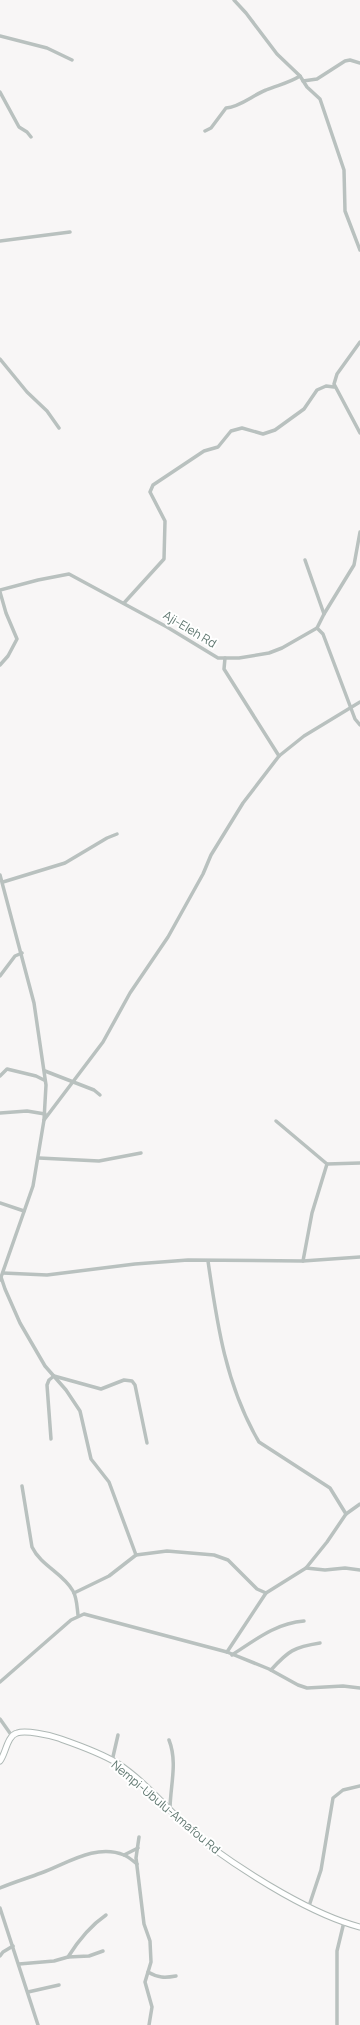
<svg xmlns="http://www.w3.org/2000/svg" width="360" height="2025" viewBox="0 0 360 2025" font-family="Manrope,sans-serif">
	<rect width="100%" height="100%" fill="#f8f6f6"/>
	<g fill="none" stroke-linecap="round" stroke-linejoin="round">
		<!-- secondary casing -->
		<g stroke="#aeb8b5" stroke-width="7">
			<path id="secondary" d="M0,1761C6,1753 7,1736 17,1733C26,1730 49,1735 58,1738C78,1745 99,1752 117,1763C151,1785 178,1823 211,1847C251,1876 313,1915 360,1927"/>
		</g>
		<!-- street -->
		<g stroke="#b9c1bf" stroke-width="3.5">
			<path d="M234,0L246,13L277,54L300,76L307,87L320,99L344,170L345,211L360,250"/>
			<path d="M0,36L47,48L72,60"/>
			<path d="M303,81L317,79L345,61L350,60L360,63"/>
			<path d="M0,92L19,127L27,132L31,137"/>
			<path d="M205,131L211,128L226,108C240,107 253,95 266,90C278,85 289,83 300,76"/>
			<path d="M0,241L70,232"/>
			<path d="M360,342L337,374L334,384L360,433"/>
			<path d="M0,359L27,392L47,411L59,428"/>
			<path d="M305,560L324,614"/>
			<path d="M0,590L38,580L69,574L167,627L218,658H239L269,653L282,648L317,628L324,614L354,565L360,532"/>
			<path d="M0,592L6,613L17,639L8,656L0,665"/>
			<path d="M124,603L164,559L165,521L150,492L153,485L204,451L218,447L231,431L242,428L263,434L275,430L304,409L317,390L326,386L334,387"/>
			<path d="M317,628L323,634L355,719L360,725"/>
			<path d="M225,658L224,669L279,756"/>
			<path d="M0,875L34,1003L46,1085L44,1120L33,1186L0,1280"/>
			<path d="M3,882L65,863L107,838L117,834"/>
			<path d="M0,976L15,956L22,953"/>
			<path d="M45,1071L94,1090L100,1095"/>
			<path d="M0,1076L7,1069L36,1076L44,1080"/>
			<path d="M0,1113L27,1111L45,1114"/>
			<path d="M44,1120L103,1042L130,993L168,937L203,874L211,855L243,803L279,756L304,736L360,702"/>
			<path d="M276,1121L327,1164L312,1213L303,1261"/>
			<path d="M39,1158L99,1161L141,1153"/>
			<path d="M327,1164L360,1163"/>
			<path d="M0,1203L24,1211"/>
			<path d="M208,1261C217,1324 226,1386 259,1442L330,1488L346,1514"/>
			<path d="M3,1273L47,1275L135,1264L188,1260L303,1261L360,1257"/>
			<path d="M1,1277L5,1289L20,1323L45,1366L66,1390L80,1411L91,1459L109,1482L136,1555"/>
			<path d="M51,1439L47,1385L49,1380L54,1376L101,1389L124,1380L132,1381L135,1385L147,1443"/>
			<path d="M22,1486L32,1547C41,1566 63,1573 73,1591C77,1598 77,1607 78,1615"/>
			<path d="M306,1568L325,1570L345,1568L360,1570"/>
			<path d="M74,1593L109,1576L136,1555L167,1551L214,1555L228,1560L257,1589L266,1593"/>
			<path d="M227,1652L266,1593L306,1568L327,1542L346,1514L360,1504"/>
			<path d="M232,1655C255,1640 276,1623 304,1621"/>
			<path d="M271,1670C288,1651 294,1647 320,1643"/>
			<path d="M0,1682L71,1620L84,1614L227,1652L269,1669L298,1685L307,1688L343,1686L360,1688"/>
			<path d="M0,1719L12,1736"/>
			<path d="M169,1740C178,1763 170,1786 170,1810"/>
			<path d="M112,1761L118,1735"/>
			<path d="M139,1837L136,1858L144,1924L150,1941L151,1962L145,1982L152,2007L149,2025"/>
			<path d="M124,1855L138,1848"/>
			<path d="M0,1888C14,1882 28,1878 41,1873C66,1864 96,1843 124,1855C129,1857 133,1861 137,1864"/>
			<path d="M309,1906L321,1870L333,1798L343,1790L360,1786"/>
			<path d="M0,1908L38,2025"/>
			<path d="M0,1956L3,1952L13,1946"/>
			<path d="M68,1957L89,1956L103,1951"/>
			<path d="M19,1964L54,1961L68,1957C78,1941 90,1926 106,1915"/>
			<path d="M148,1972C158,1978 165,1978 176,1976"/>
			<path d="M28,1992L59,1985"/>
			<path d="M337,2025V1951L344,1922"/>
		</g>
		<!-- secondary -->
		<use href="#secondary" stroke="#fff" stroke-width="5"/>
	</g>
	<g text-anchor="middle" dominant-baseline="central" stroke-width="4" stroke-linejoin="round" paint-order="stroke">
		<!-- street labels -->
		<g font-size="12" fill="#617871" stroke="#fff">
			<text transform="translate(190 629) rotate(31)">Aji-Eleh Rd</text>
			<text transform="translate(166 1807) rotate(40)">Nempi-Ubulu-Amafou Rd</text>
		</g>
	</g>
</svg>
